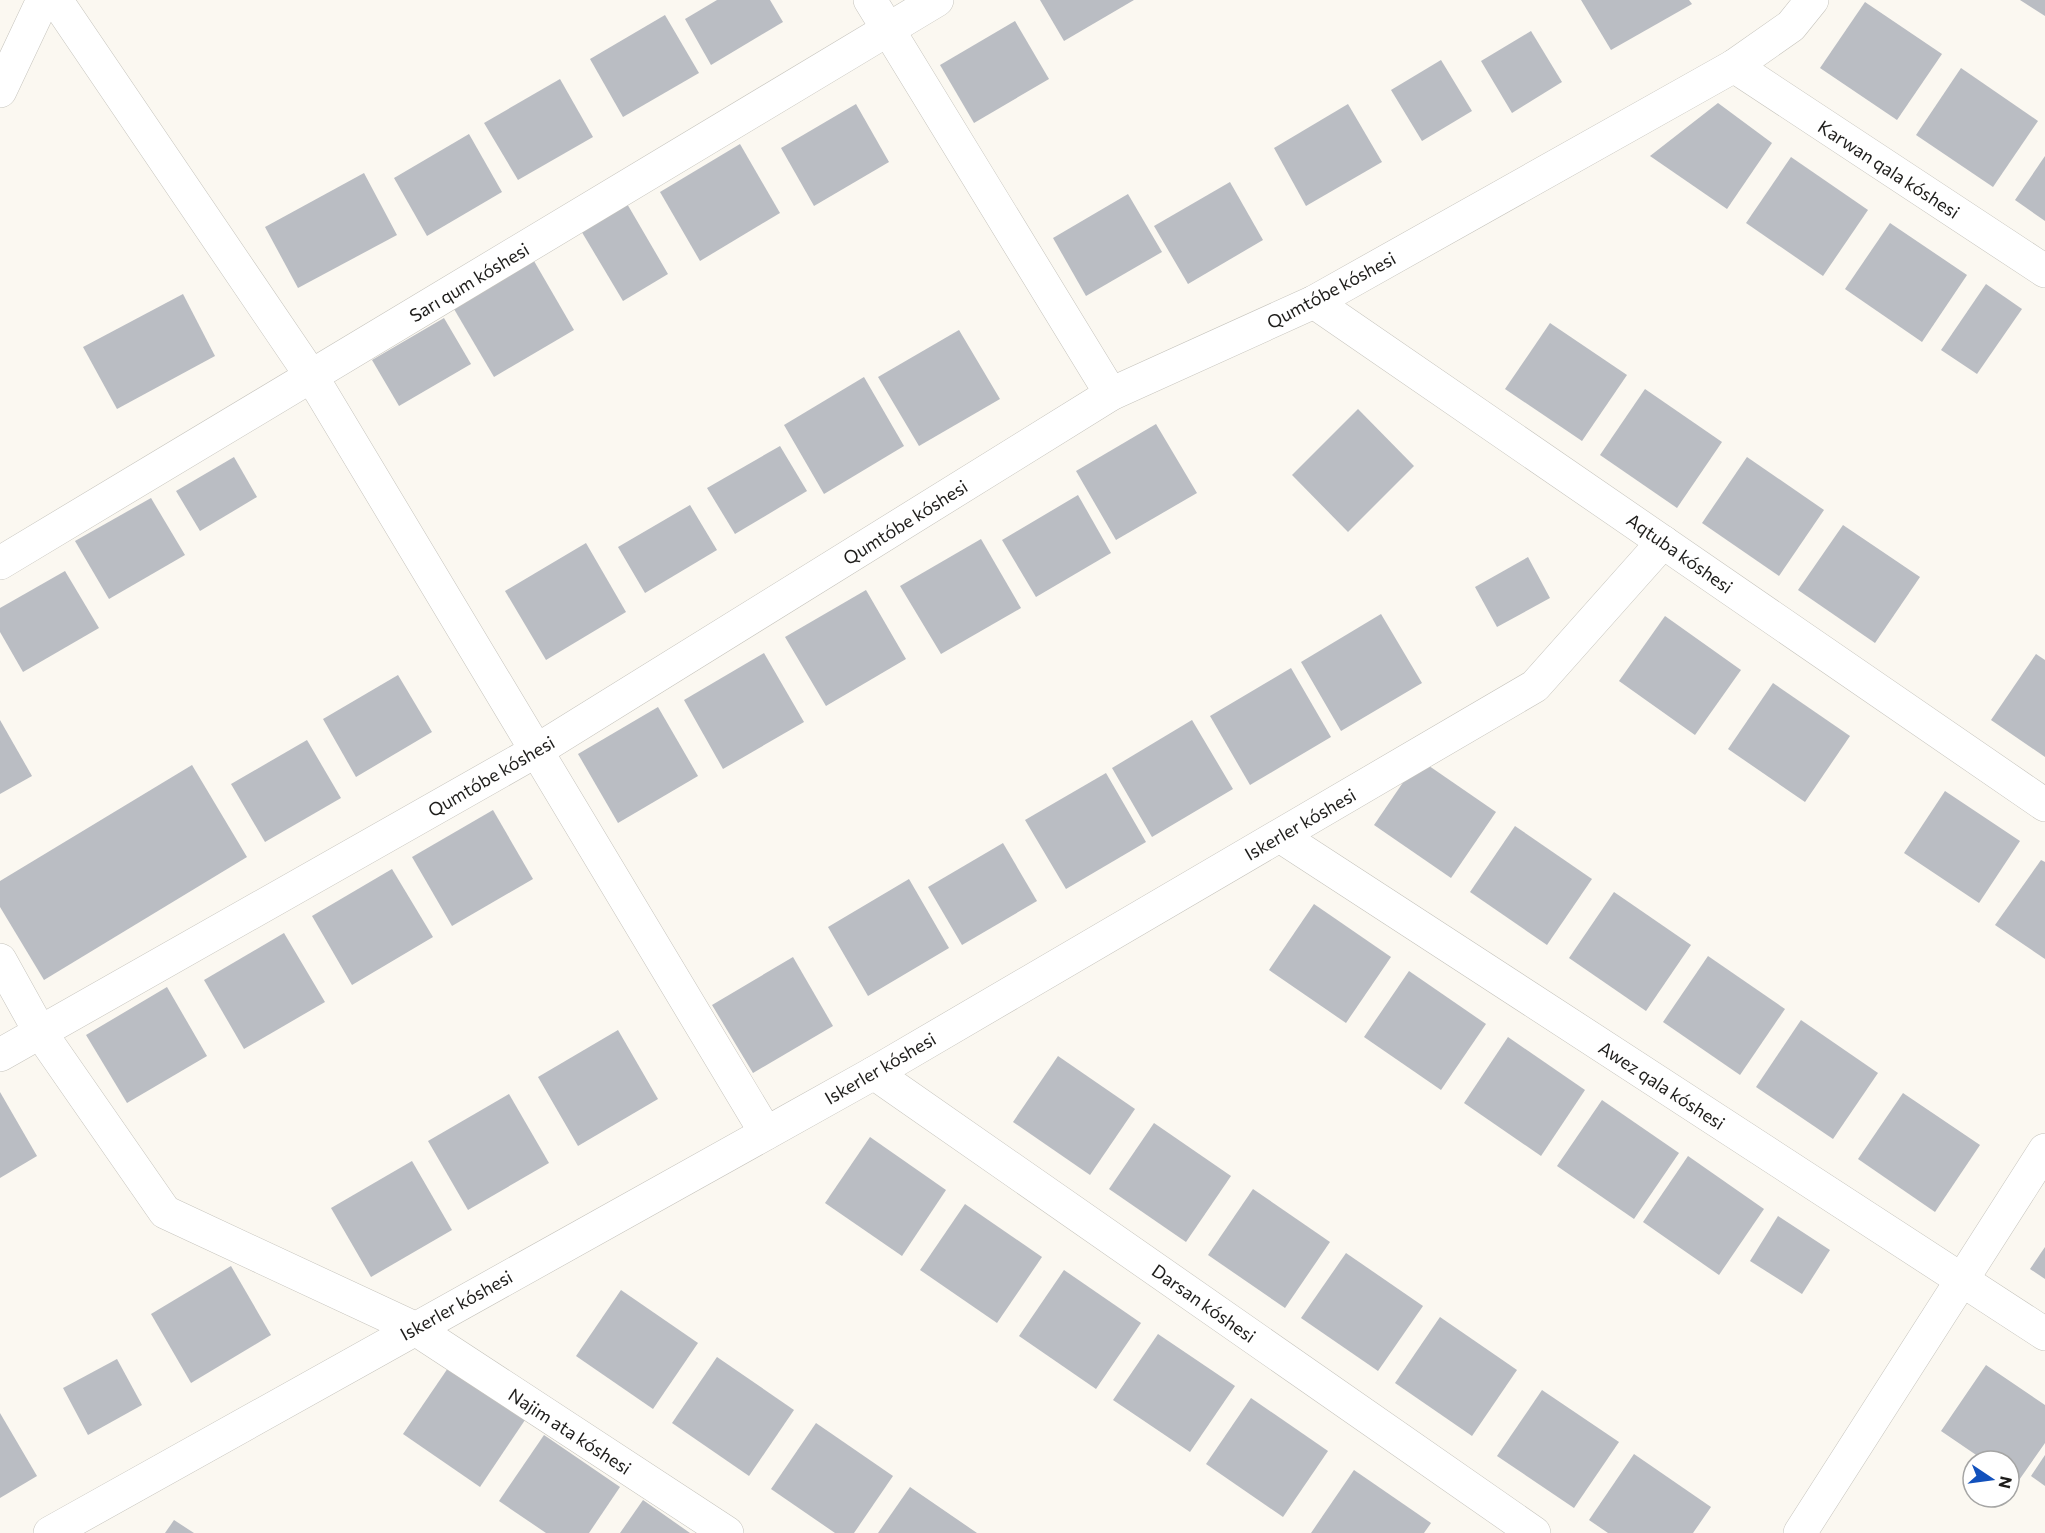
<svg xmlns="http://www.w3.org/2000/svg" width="2045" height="1533" viewBox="0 0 2045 1533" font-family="Commissioner,sans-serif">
	<rect width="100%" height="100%" fill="#fbf8f1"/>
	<!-- building -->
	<g fill="#babdc3">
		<path d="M717,0H770L783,22L711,65L685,19Z"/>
		<path d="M1040,0H1134L1064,41Z"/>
		<path d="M1581,0H1689L1692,4L1611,50Z"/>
		<path d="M2020,0H2045V16Z"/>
		<path d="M1865,2L1942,54L1897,120L1820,68Z"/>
		<path d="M665,15L699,73L623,117L590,59Z"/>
		<path d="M1015,21L1049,79L974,123L940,65Z"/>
		<path d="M1531,31L1562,82L1512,113L1481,61Z"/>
		<path d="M1441,60L1472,111L1422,141L1391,90Z"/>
		<path d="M1961,68L2038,121L1993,187L1916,135Z"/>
		<path d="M560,79L593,137L518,180L484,123Z"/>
		<path d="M1718,103L1772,143L1727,209L1650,156Z"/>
		<path d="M856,104L889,162L814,206L781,148Z"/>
		<path d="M1348,104L1382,162L1306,206L1274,148Z"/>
		<path d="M469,134L502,192L427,236L394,178Z"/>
		<path d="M740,144L780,213L700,261L660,192Z"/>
		<path d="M2045,156V221L2015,200Z"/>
		<path d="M1791,157L1868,210L1823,276L1746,223Z"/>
		<path d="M364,173L397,235L298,288L265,227Z"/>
		<path d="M1230,182L1263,240L1188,284L1154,226Z"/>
		<path d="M1128,194L1162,252L1086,296L1053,238Z"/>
		<path d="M626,202L668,274L623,301L580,229Z"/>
		<path d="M1890,223L1967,275L1922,342L1845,289Z"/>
		<path d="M534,261L574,330L494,377L454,309Z"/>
		<path d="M1986,284L2022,309L1977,374L1941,350Z"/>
		<path d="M183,294L215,356L117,409L83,347Z"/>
		<path d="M444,318L471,364L399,406L372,360Z"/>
		<path d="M1550,323L1627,375L1582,441L1505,389Z"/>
		<path d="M959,330L1000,399L919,446L878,377Z"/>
		<path d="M864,377L904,446L824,494L784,425Z"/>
		<path d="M1645,389L1722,442L1677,508L1600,455Z"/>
		<path d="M1358,409L1414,466L1348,532L1292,475Z"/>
		<path d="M1156,424L1197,493L1116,540L1076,471Z"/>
		<path d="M780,446L807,491L735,534L707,488Z"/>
		<path d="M234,457L257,497L200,531L176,491Z"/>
		<path d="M1747,457L1824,510L1779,576L1702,523Z"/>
		<path d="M1078,495L1111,553L1036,597L1002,540Z"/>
		<path d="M151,498L185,555L109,599L75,541Z"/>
		<path d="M690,505L717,550L645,593L618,547Z"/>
		<path d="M1843,525L1920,577L1875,643L1798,590Z"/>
		<path d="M981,539L1021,608L941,654L900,586Z"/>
		<path d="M586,543L626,612L546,660L505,591Z"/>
		<path d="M1528,557L1550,598L1497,627L1475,587Z"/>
		<path d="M65,571L99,628L23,672L0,632V608Z"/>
		<path d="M866,590L906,659L826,706L785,637Z"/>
		<path d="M1381,614L1422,683L1341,731L1301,662Z"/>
		<path d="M1665,616L1741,670L1695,735L1619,681Z"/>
		<path d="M764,653L804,722L723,769L684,700Z"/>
		<path d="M2036,654L2045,660V757L1991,720Z"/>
		<path d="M1291,668L1331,737L1250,785L1210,716Z"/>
		<path d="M398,675L432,732L356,777L323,719Z"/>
		<path d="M1773,683L1850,736L1805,802L1728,749Z"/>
		<path d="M658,707L698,776L618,823L578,754Z"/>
		<path d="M0,720L32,776L0,794Z"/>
		<path d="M1192,720L1233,789L1152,837L1112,768Z"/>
		<path d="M307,740L341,798L265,842L231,784Z"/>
		<path d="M1419,759L1496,812L1451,878L1374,825Z"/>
		<path d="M192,765L247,857L44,980L0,907V881Z"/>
		<path d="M1106,773L1146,842L1066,889L1025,820Z"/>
		<path d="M1945,791L2020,841L1979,903L1904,853Z"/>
		<path d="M493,810L533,879L452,926L412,857Z"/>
		<path d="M1515,826L1592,879L1547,945L1470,892Z"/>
		<path d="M1003,843L1037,901L962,945L928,887Z"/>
		<path d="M2041,860L2045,862V959L1995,925Z"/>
		<path d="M392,869L433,937L352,985L312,916Z"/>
		<path d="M909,879L949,948L868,996L828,927Z"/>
		<path d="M1614,892L1691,945L1646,1011L1569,958Z"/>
		<path d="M1314,904L1391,957L1346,1023L1269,970Z"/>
		<path d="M284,933L325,1002L244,1049L204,980Z"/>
		<path d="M1708,956L1785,1009L1740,1075L1663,1022Z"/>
		<path d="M793,957L833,1026L753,1073L712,1005Z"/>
		<path d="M1409,971L1486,1024L1441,1090L1364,1037Z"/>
		<path d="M167,987L207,1056L127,1103L86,1035Z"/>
		<path d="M1801,1020L1878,1073L1833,1139L1756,1087Z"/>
		<path d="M618,1030L658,1099L578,1146L538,1077Z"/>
		<path d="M1508,1037L1585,1090L1541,1156L1464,1103Z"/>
		<path d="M1058,1056L1135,1109L1090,1175L1013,1122Z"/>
		<path d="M0,1092L37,1156L0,1178Z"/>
		<path d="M1903,1093L1980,1145L1935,1212L1858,1159Z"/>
		<path d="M509,1094L549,1163L468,1210L428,1141Z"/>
		<path d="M1602,1100L1679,1153L1634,1219L1557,1166Z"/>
		<path d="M1154,1123L1231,1176L1186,1242L1109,1189Z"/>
		<path d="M870,1137L946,1190L902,1256L825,1203Z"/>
		<path d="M1688,1156L1764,1209L1719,1275L1643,1222Z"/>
		<path d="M412,1161L452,1230L371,1277L331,1208Z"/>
		<path d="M1253,1189L1330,1242L1285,1308L1208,1255Z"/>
		<path d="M965,1204L1042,1257L997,1323L920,1270Z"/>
		<path d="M1778,1216L1830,1250L1802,1294L1750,1261Z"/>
		<path d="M2045,1247V1279L2030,1269Z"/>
		<path d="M1346,1253L1423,1306L1378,1371L1301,1318Z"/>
		<path d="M231,1266L271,1335L191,1383L151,1314Z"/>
		<path d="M1064,1270L1141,1323L1096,1389L1019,1336Z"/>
		<path d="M621,1290L698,1343L653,1409L576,1356Z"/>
		<path d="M1440,1317L1517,1370L1472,1436L1395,1383Z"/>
		<path d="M1158,1334L1235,1386L1190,1452L1113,1400Z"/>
		<path d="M717,1357L794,1410L749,1476L672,1423Z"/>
		<path d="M117,1359L142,1405L88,1435L63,1388Z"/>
		<path d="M1986,1365L2045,1405V1443L2017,1483L2009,1478V1461H1985L1941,1431Z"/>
		<path d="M448,1368L525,1420L480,1487L403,1434Z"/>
		<path d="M1542,1390L1619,1442L1574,1508L1497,1456Z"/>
		<path d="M1251,1398L1328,1451L1283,1517L1206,1464Z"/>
		<path d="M0,1413L37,1476L0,1498Z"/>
		<path d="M816,1423L893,1476L854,1533H835L771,1489Z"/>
		<path d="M544,1435L620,1487L589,1533H546L499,1501Z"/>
		<path d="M1634,1454L1711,1507L1693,1533H1608L1589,1520Z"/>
		<path d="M2045,1455V1486L2031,1476Z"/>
		<path d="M1354,1470L1431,1523L1424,1533H1311Z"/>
		<path d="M910,1487L977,1533H878Z"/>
		<path d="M643,1500L690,1533H620Z"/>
		<path d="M174,1520L194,1533H165Z"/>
	</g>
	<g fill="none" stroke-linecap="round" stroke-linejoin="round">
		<!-- minor casing -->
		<g stroke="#c6c4bd" stroke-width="34">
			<g id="minor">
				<path d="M56,0L312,377L766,1133"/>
				<path d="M870,0L1111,394"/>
				<path d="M1734,66L2045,271"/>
				<path d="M0,91L43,0"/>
				<path d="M1314,302L2045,805"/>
				<path d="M0,563L937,0"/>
				<path d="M1280,836L2045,1334"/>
				<path d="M0,960L40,1032L165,1212L414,1328L727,1533"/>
				<path d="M0,1055L536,751L1111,394L1314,302L1734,66L1791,26L1812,0"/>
				<path d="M874,1073L1534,1533"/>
				<path d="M50,1533L874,1073L1535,686L1663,542"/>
				<path d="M1800,1533L2045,1150"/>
			</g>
		</g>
		<!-- minor -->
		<use href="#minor" stroke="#fff" stroke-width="33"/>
	</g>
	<g text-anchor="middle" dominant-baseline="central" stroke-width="4.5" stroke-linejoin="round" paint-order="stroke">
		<!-- street labels -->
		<g font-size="18" fill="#1e1d1b" stroke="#fff">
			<text transform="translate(1889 169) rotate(33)">Karwan qala kóshesi</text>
			<text transform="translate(469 282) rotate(-31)">Sarı qum kóshesi</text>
			<text transform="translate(1331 290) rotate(-28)">Qumtóbe kóshesi</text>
			<text transform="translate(905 522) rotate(-32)">Qumtóbe kóshesi</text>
			<text transform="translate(1680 553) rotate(35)">Aqtuba kóshesi</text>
			<text transform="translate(491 776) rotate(-30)">Qumtóbe kóshesi</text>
			<text transform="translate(1300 824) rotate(-30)">Iskerler kóshesi</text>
			<text transform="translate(880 1068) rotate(-30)">Iskerler kóshesi</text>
			<text transform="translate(1662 1085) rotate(33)">Awez qala kóshesi</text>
			<text transform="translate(1204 1303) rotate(35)">Darsan kóshesi</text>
			<text transform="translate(456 1305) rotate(-29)">Iskerler kóshesi</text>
			<text transform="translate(570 1431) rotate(33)">Najim ata kóshesi</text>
		</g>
	</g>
	<!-- north arrow -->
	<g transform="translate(1991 1479) rotate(103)"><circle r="28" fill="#ffffff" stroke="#a5a5a4" stroke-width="1.5"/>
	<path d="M0-4.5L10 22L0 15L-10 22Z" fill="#1251bc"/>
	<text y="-9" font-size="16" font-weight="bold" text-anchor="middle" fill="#1e1d1b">N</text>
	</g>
</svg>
